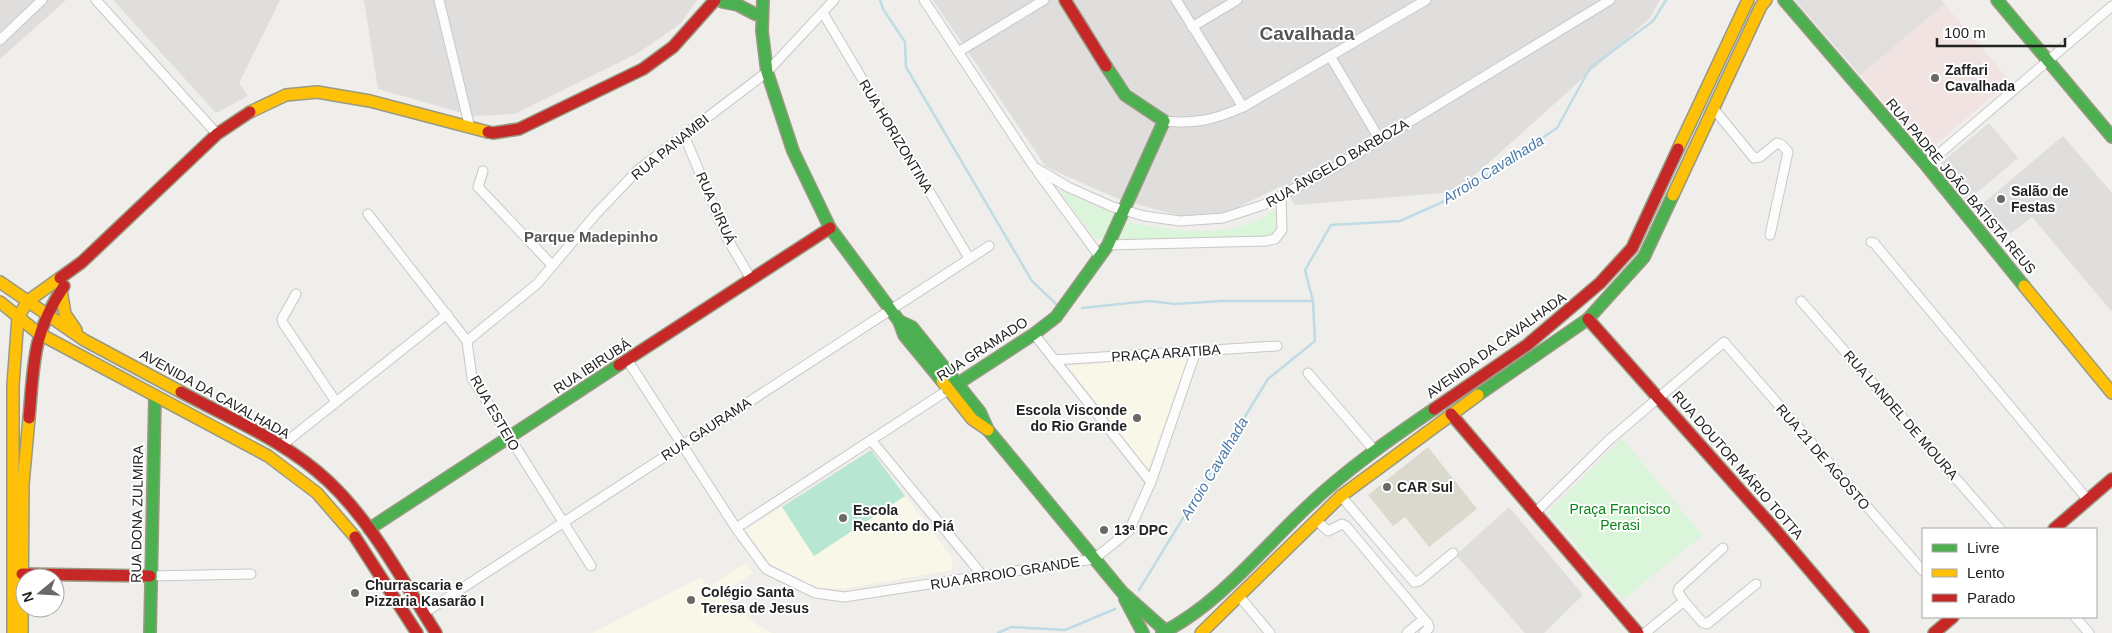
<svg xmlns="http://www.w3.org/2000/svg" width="2112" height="633" viewBox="0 0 2112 633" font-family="Helvetica,sans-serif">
	<rect width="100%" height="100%" fill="#f0eeeb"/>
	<!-- residential -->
	<g fill="#dfdedc">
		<path d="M0,0H66L0,59Z"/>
		<path d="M113,0H280L239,83L248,96L216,113Z"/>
		<path d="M364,0H697L680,24L638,53L515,114L473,116L378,89Z"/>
		<path d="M933,0H1660L1650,18L1456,192L1295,205L1282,186L1228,212L1181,216L1121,200L1046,167Z"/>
		<path d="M2063,136L2112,193V312L2032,217L2010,234L2004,227L1995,234L1975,210Z"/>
		<path d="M1509,507L1583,595L1544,633H1525L1456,555Z"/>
	</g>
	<!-- commercial -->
	<path fill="#f1e3e1" d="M1795,0H1941L2010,81L1927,152Z"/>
	<!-- education -->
	<g fill="#f8f7e8">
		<path d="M1188,357L1148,470L1068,366Z"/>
		<path d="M871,450L953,559L951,570L843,589L815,587L770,564L746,530Z"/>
		<path d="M746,563L753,573L720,595L757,625L772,633H592L698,579L701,578L709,587Z"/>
	</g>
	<!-- construction -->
	<path fill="#d9d9cd" d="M1428,447L1477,509L1429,547L1405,517L1393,526L1368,495Z"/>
	<!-- park -->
	<g fill="#daf5da">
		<path d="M1058,189L1116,215L1104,239H1095Z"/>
		<path d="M1277,208L1279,226L1274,235L1266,237L1118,241L1127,222C1168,230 1214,238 1254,222C1262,219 1269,213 1277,208Z"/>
		<path d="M1622,438L1702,535L1623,600L1548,512Z"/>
	</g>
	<!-- pitch -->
	<g fill="#b7e6d2">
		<path d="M1984,203L1999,221L1991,228L1975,210Z"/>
		<path d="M871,450L905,496L814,556L782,507Z"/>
	</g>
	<!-- parking -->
	<g fill="#e0dfde">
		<path d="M1795,0H1941L1944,4L1860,75Z"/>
		<path d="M1989,123L2018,158L1967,201L1937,166Z"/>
	</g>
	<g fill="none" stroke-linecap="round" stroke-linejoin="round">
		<!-- stream -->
		<g stroke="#bfdbe3" stroke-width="2.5">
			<path d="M880,0L883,9L905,42L906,67L1032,281L1056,304"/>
			<path d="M1082,308L1149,301L1175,304L1222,301H1313"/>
			<path d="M1139,590L1268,379L1315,341L1313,301L1305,270L1331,225L1400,221L1456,196L1557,128L1590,68L1653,21L1666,0"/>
			<path d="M998,633L1011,627L1065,630L1115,609"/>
		</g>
		<!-- street casing -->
		<g stroke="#c9c8c7" stroke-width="11">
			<g id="street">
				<path d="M96,0L217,134"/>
				<path d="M439,0L470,128"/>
				<path d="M924,0L1034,167L1068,187L1113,207L1144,216L1180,221L1223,218L1263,205L1337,166L1610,0"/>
				<path d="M1176,0L1243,107"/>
				<path d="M823,13L969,258"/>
				<path d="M1192,27L1237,0"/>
				<path d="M0,40L42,0"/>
				<path d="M958,52L1044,0"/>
				<path d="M1330,56L1380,140"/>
				<path d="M1713,108L1754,158L1760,157L1777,143L1782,145L1788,152L1770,235"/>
				<path d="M1164,121C1196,124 1214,120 1243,107L1426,0"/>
				<path d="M684,135L727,238L751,279"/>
				<path d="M1926,165L2112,6"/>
				<path d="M483,171L478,187L552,265"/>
				<path d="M1037,171L1100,257"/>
				<path d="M368,214L467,341L472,378L591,566"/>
				<path d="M1871,242L1874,243L2088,500"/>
				<path d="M1108,245L1266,241L1275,239L1282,230L1281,196"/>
				<path d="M296,294L282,319L283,323L336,402"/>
				<path d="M1801,301L2000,529"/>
				<path d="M1034,334L1151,482"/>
				<path d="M467,341L537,284L596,214L638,170L767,72L834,0"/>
				<path d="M1054,360L1277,346"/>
				<path d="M628,361L736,528L766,569L815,593L844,597L1094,559L1129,531L1151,482L1196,351"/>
				<path d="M1308,373L1375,451"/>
				<path d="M871,440L983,576"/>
				<path d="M281,446L447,314"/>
				<path d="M1341,496L1414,582L1419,581L1453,553"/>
				<path d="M1535,513L1609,440L1724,342L1923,571"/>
				<path d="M1316,520L1328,531L1342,524L1346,526L1428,624L1429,628L1424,633"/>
				<path d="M736,528L948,390"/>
				<path d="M150,576L251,574"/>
				<path d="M1239,596L1270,633"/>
				<path d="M1684,601L1678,592L1679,588L1723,548"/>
				<path d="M424,613L989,246"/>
				<path d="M2075,617L2089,633"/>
				<path d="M1407,633L1424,619"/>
				<path d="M1645,633L1684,601L1702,622L1707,624L1756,584"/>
			</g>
		</g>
		<!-- fast casing -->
		<g stroke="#999a82" stroke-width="14">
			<g id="fast">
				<path d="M763,0L762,31L767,72L793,151L830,228L899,321L904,335L942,381"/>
				<path d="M1784,0L1926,165L2024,286"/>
				<path d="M1997,0L2112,137"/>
				<path d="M723,2L738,5L755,14"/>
				<path d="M899,321L912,327L980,412L988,430L1122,592L1168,633"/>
				<path d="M948,390L1034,334L1056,317L1108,245L1164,121L1125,95L1106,66"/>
				<path d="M1478,395L1588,319L1644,257L1673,195"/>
				<path d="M369,529L619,365"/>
				<path d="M1125,599L1143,633"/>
				<path d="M150,633L155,396"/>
				<path d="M1162,633C1219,604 1261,550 1308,506C1346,470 1390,439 1434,409"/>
			</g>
		</g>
		<!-- slow casing -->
		<g stroke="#999a82" stroke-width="14">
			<g id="slow">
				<path d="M250,112L286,95L317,92L370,101L488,132"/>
				<path d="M1678,149L1748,0"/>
				<path d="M1673,195L1761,6L1766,0"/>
				<path d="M0,282L84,340L181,392"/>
				<path d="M2024,286L2112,393"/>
				<path d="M61,290L65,314L76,330"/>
				<path d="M0,302L38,333L268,456L317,493L355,537"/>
				<path d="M942,381L972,419L988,430"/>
				<path d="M13,633V385L18,317L28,301L60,278"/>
				<path d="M22,633L23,484L29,418"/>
				<path d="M1201,633L1341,496L1478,395"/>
			</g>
		</g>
		<!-- jam casing -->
		<g stroke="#999a82" stroke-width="14">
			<g id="jam">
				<path d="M1065,0L1106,66"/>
				<path d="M488,132L493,133L519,129L643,69L673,47L715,0"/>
				<path d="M60,278L82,262L217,134L250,112"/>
				<path d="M1588,319L1772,526L1863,633"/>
				<path d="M619,365L830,228"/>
				<path d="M181,392C231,419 287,442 328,481C372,522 404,583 436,633"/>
				<path d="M1434,409L1527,345L1600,283L1632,248L1678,149"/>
				<path d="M1451,414L1638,633"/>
				<path d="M29,418C34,363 32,334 64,286"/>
				<path d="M2054,529L2112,479"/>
				<path d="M355,537L417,633"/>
				<path d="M22,574L150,576"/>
				<path d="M1934,633L1953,617"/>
			</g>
		</g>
		<!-- street -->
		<use href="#street" stroke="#fdfcfc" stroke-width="9"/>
		<!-- fast -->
		<use href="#fast" stroke="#4caf50" stroke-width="11"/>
		<!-- slow -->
		<use href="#slow" stroke="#ffc107" stroke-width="11"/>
		<!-- jam -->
		<use href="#jam" stroke="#c62828" stroke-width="11"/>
	</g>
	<!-- markers -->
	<g fill="#6a6968" stroke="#fff" stroke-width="2">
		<circle cx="1935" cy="78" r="5"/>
		<circle cx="2001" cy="199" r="5"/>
		<circle cx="1137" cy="418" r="5"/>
		<circle cx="1387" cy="487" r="5"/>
		<circle cx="843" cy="518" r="5"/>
		<circle cx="1104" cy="530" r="5"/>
		<circle cx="355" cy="593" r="5"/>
		<circle cx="691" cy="600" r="5"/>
	</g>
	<g text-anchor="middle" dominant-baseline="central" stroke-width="4" stroke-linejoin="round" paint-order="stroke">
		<!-- poi labels -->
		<g font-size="14" font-weight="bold" fill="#222" stroke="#fff" text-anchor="start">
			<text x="1945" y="70">Zaffari<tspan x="1945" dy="16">Cavalhada</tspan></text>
			<text x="2011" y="191">Salão de<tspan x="2011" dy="16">Festas</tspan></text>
			<text x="1127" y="410" text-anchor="end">Escola Visconde<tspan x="1127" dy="16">do Rio Grande</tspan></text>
			<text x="1397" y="487">CAR Sul</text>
			<text x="853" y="510">Escola<tspan x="853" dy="16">Recanto do Piá</tspan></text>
			<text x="1114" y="530">13ª DPC</text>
			<text x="365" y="585">Churrascaria e<tspan x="365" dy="16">Pizzaria Kasarão I</tspan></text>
			<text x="701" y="592">Colégio Santa<tspan x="701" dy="16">Teresa de Jesus</tspan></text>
		</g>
		<!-- street labels -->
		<g font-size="14" fill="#222" stroke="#fff">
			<text transform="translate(896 136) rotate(59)">RUA HORIZONTINA</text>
			<text transform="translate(670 147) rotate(-39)">RUA PANAMBI</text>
			<text transform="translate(1337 163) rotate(-30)">RUA ÂNGELO BARBOZA</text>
			<text transform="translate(1961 186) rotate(50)">RUA PADRE JOÃO BATISTA REUS</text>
			<text transform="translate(716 208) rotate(66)">RUA GIRUÁ</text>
			<text transform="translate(1496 345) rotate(-36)">AVENIDA DA CAVALHADA</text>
			<text transform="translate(982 349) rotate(-33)">RUA GRAMADO</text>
			<text transform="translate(1166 353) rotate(-4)">PRAÇA ARATIBA</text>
			<text transform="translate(592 366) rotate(-33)">RUA IBIRUBÁ</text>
			<text transform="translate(215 394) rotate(29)">AVENIDA DA CAVALHADA</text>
			<text transform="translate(495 413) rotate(60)">RUA ESTEIO</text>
			<text transform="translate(1901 415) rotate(49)">RUA LANDEL DE MOURA</text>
			<text transform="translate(706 429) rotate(-33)">RUA GAURAMA</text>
			<text transform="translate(1823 457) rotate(49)">RUA 21 DE AGOSTO</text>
			<text transform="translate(1738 465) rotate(49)">RUA DOUTOR MÁRIO TOTTA</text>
			<text transform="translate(137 514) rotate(-89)">RUA DONA ZULMIRA</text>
			<text transform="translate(1005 573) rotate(-9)">RUA ARROIO GRANDE</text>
		</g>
		<!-- park labels -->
		<g font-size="14" fill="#0c8416" stroke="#fff">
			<text x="1620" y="509">Praça Francisco<tspan x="1620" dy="16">Perasi</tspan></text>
		</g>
		<!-- water labels -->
		<g font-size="15" font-style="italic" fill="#4a7aab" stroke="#fff">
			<text transform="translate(1493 169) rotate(-32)">Arroio Cavalhada</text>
			<text transform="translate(1214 468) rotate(-59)">Arroio Cavalhada</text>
		</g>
		<!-- neighbourhood labels -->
		<g font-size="15" font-weight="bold" fill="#555" stroke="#fff">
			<text x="591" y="236">Parque Madepinho</text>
		</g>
		<!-- district labels -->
		<g font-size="19" font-weight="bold" fill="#555" stroke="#fff">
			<text x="1307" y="33">Cavalhada</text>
		</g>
	</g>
	<!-- legend -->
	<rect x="1922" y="528" width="175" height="90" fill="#ffffff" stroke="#a7a7a7"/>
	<rect x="1932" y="544" width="25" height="8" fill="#4caf50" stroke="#a7a7a7"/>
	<text x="1967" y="553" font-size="15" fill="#222222">Livre</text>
	<rect x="1932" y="569" width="25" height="8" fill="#ffc107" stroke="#a7a7a7"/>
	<text x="1967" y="578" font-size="15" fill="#222222">Lento</text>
	<rect x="1932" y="594" width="25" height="8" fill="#c62828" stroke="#a7a7a7"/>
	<text x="1967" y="603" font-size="15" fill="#222222">Parado</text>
	<!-- north arrow -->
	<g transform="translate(40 593) rotate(252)"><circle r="24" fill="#ffffff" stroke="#a7a7a7"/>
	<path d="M0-4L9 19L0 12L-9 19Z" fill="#6a6968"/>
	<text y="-8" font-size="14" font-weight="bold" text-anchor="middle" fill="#222222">N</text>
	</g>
	<!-- scale -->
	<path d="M1937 38v8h128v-8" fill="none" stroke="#222222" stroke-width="2.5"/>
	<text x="1944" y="38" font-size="15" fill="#222222" stroke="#ffffff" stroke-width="4" paint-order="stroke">100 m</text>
</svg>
